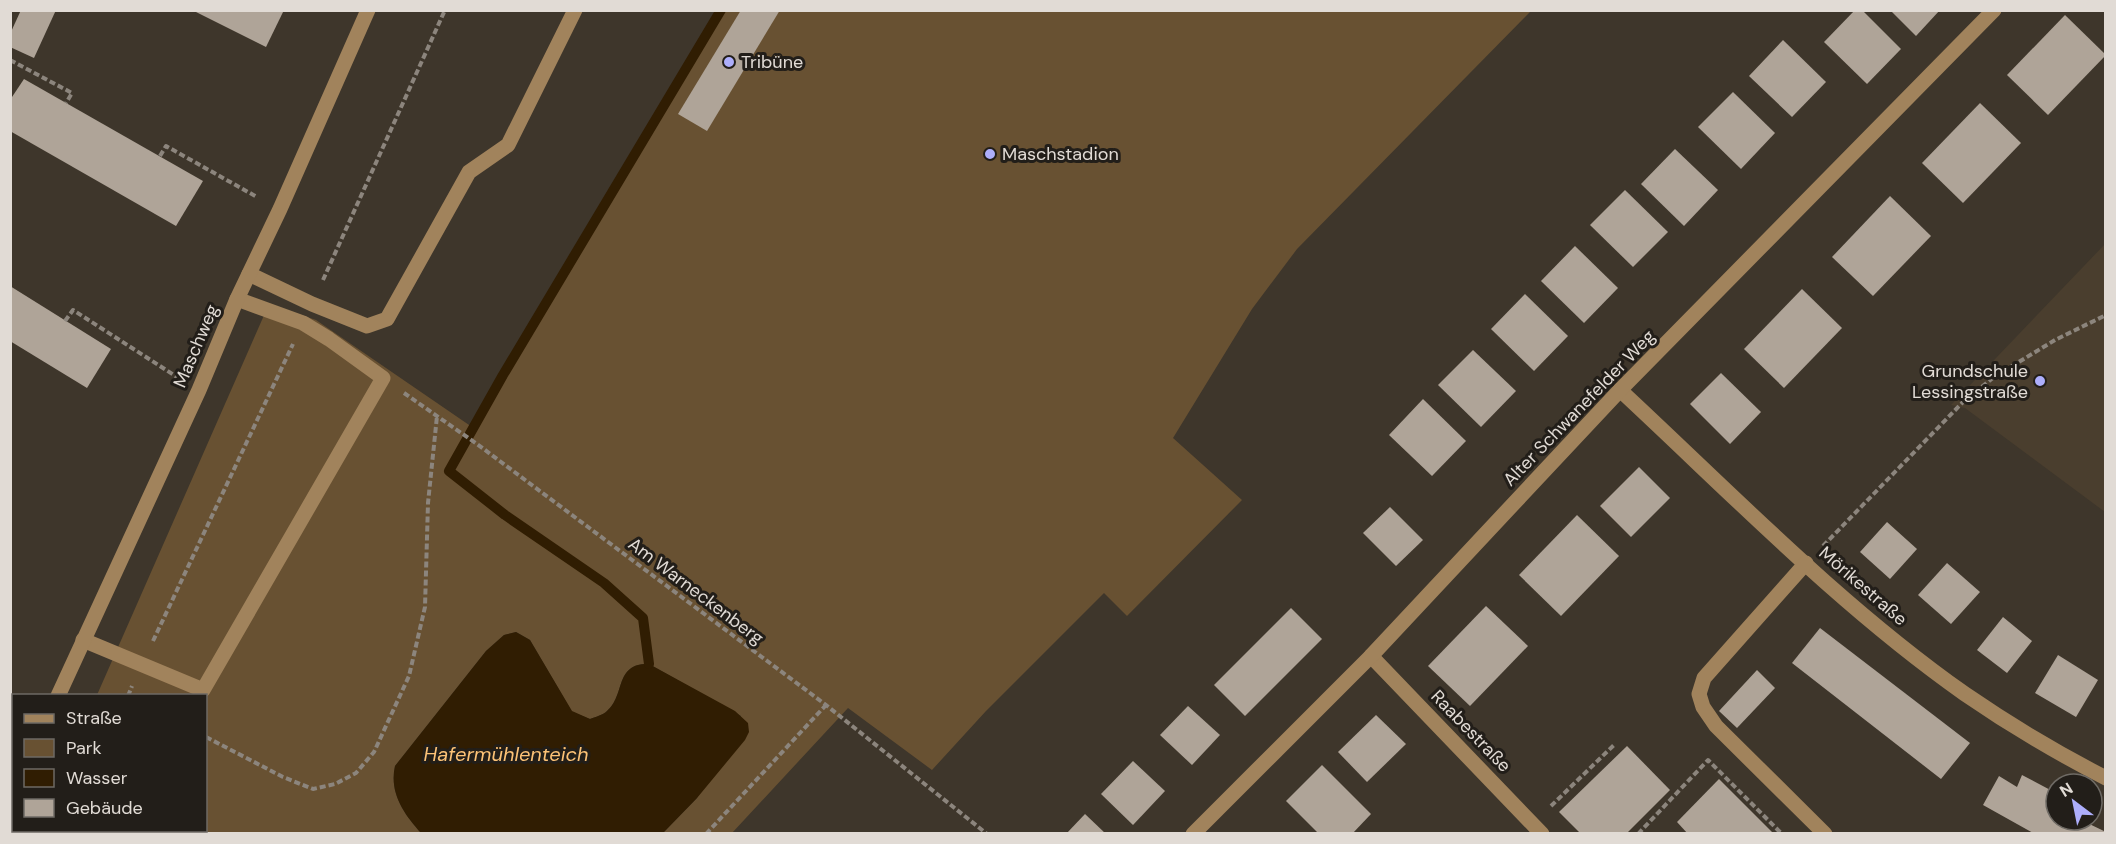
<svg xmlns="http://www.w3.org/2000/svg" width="2116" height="844" viewBox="0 0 2116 844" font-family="'DM Sans',sans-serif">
	<rect width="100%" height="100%" fill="#3e362b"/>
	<!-- built -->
	<path fill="#4a3e2e" d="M2105,244V512L1965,408L1951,405Z"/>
	<!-- green -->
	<path fill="#685132" d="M721,11H1531L1297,249L1252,309L1173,438L1242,500L1127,616L1104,593L986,711L932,770L848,708L732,833H663L697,798L741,716L649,664C614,663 626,695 607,711C603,715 595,717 590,719L572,712L530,640L516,632L504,635L486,651L395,766C389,793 404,814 421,833L37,834L38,830H206V696L97,695L269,304L316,320L472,427Z"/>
	<!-- water -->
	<path fill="#301d02" d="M516,632L530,640L572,711L590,719C595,717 603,715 607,711C626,695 614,663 649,664L735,711L748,723L749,732L745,740L697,798L663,833H421C404,814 389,793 395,766L486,651L504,635Z"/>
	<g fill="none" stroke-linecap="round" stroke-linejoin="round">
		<!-- stream -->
		<path stroke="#301d02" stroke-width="10" d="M649,664L643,618L604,583L505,515L449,471L503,375L721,10"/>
	</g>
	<!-- building -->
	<g fill="#afa498">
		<path d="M21,10H56L34,58L10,47V34Z"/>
		<path d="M192,10H284L266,47Z"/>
		<path d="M741,10H780L707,131L678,114Z"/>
		<path d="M1855,10H1862L1901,49L1867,84L1824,42Z"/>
		<path d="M1890,10H1940L1916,36Z"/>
		<path d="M2065,15L2106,55L2048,115L2007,75Z"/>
		<path d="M1783,40L1826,82L1792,117L1749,76Z"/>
		<path d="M24,79L203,181L176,226L10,131V100Z"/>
		<path d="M1733,92L1775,133L1741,169L1698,127Z"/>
		<path d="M1980,103L2021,143L1963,203L1922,163Z"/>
		<path d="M1675,149L1718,190L1684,226L1641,184Z"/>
		<path d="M1625,190L1668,232L1633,267L1590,225Z"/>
		<path d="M1890,196L1931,236L1873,296L1832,257Z"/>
		<path d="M1575,246L1618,288L1584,323L1541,281Z"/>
		<path d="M10,286L111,349L87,388L10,341Z"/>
		<path d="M1802,289L1842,328L1784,388L1744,349Z"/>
		<path d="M1525,294L1568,336L1534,371L1491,329Z"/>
		<path d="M1473,350L1516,391L1481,427L1438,385Z"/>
		<path d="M1721,373L1761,412L1730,444L1690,404Z"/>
		<path d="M1423,399L1466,441L1432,476L1389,435Z"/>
		<path d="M1639,467L1670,498L1631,537L1600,506Z"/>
		<path d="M1390,507L1423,540L1396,566L1363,533Z"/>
		<path d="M1577,515L1619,556L1561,616L1519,575Z"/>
		<path d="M1887,522L1917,549L1890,579L1860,552Z"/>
		<path d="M1947,563L1980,592L1951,624L1918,595Z"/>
		<path d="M1486,606L1528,646L1470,706L1428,666Z"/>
		<path d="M1291,608L1322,639L1245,716L1214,685Z"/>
		<path d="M2003,617L2032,641L2007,673L1977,650Z"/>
		<path d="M1820,628L1970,743L1941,779L1792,663Z"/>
		<path d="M2058,655L2098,680L2076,717L2035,693Z"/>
		<path d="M1757,670L1775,688L1737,728L1719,711Z"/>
		<path d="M1188,706L1220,735L1192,765L1160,735Z"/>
		<path d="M1376,715L1406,744L1367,782L1338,752Z"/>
		<path d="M1627,746L1670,790L1626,834H1581L1559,812Z"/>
		<path d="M1133,761L1165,791L1133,825L1101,794Z"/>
		<path d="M1322,765L1371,814L1352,834H1319L1286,801Z"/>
		<path d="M2022,775L2056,793V820H2081L2106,832V834H2035L1983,805L1999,776L2017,787Z"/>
		<path d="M1719,779L1774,834H1688L1677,822Z"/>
		<path d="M1085,814L1106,834H1066Z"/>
	</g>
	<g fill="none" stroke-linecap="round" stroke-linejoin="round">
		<!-- path -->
		<g stroke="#8c857d" stroke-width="4" stroke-dasharray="6 3" stroke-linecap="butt">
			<path d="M10,60L72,93L66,103"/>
			<path d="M160,156L166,146L257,197"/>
			<path d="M323,280L445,10"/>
			<path d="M65,321L73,310L177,377"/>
			<path d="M404,393L477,444L826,705L987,834"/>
			<path d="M1823,546L1963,402L1994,377L2055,340L2106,315"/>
			<path d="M153,641L293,344"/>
			<path d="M128,696L132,686"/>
			<path d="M206,737L283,777L313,789L335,784L356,773L374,752L409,676L425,607L428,503L437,416"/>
			<path d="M1551,806L1615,744"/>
			<path d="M63,834L64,830"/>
			<path d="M706,834L826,705"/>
			<path d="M1638,834L1708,760L1782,834"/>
		</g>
		<!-- minor -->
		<g stroke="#a1835c" stroke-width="15">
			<path d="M249,274L312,304L367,326L387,319L469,172L508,145L575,10"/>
			<path d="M1620,390C1732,494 1840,606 1965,694C2010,725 2057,753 2106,778"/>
			<path d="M1806,563L1704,678L1699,694L1703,707L1716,726L1825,834"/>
			<path d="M83,640L203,690L383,378L329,339L303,323L237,299"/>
			<path d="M1371,656L1542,834"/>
			<path d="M58,696L199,390L237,299L280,209L368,10"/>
			<path d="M10,708L14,709"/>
			<path d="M10,800L14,793"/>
			<path d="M1193,834L1371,656L1620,390L1994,10"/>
		</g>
	</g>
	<!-- markers -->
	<g fill="#adaefb" stroke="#221e19" stroke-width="2">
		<circle cx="729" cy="62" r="6"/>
		<circle cx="990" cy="154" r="6"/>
		<circle cx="2040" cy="381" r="6"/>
	</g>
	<g text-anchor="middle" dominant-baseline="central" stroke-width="6" stroke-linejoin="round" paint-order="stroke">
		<!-- poi labels -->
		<g font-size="18" fill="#e1dbd5" stroke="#221e19" text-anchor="start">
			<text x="741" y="62">Tribüne</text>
			<text x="1002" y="154">Maschstadion</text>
			<text x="2028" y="371" text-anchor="end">Grundschule<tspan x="2028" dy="21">Lessingstraße</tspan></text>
		</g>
		<!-- street labels -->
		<g font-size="18" fill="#e1dbd5" stroke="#221e19">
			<text transform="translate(196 346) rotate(-67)">Maschweg</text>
			<text transform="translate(1579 408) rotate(-46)">Alter Schwanefelder Weg</text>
			<text transform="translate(1863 586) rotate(41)">Mörikestraße</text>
			<text transform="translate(696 591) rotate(37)">Am Warneckenberg</text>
			<text transform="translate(1471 731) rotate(46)">Raabestraße</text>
		</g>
		<!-- water labels -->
		<g font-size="20" font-style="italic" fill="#fcc276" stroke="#221e19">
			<text x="506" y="754">Hafermühlenteich</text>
		</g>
	</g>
	<!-- border -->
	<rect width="2116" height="844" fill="none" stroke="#e1dbd5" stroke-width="24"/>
	<!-- legend -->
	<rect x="12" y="694" width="195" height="138" fill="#221e19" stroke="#6e6a64" stroke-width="1.5"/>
	<rect x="24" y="714" width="30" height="9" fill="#a1835c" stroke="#6e6a64" stroke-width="1.5"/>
	<text x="66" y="724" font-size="18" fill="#e1dbd5">Straße</text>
	<rect x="24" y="739" width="30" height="18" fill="#685132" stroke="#6e6a64" stroke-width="1.5"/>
	<text x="66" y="754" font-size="18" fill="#e1dbd5">Park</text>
	<rect x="24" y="769" width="30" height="18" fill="#301d02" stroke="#6e6a64" stroke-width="1.5"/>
	<text x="66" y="784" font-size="18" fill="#e1dbd5">Wasser</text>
	<rect x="24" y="799" width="30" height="18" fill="#afa498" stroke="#6e6a64" stroke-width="1.5"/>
	<text x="66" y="814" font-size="18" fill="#e1dbd5">Gebäude</text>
	<!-- north arrow -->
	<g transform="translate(2074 802) rotate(328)"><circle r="28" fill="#221e19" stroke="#6e6a64" stroke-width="1.5"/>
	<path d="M0-4.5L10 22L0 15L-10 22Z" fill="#adaefb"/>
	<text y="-9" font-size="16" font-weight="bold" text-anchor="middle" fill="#e1dbd5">N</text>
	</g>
</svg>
